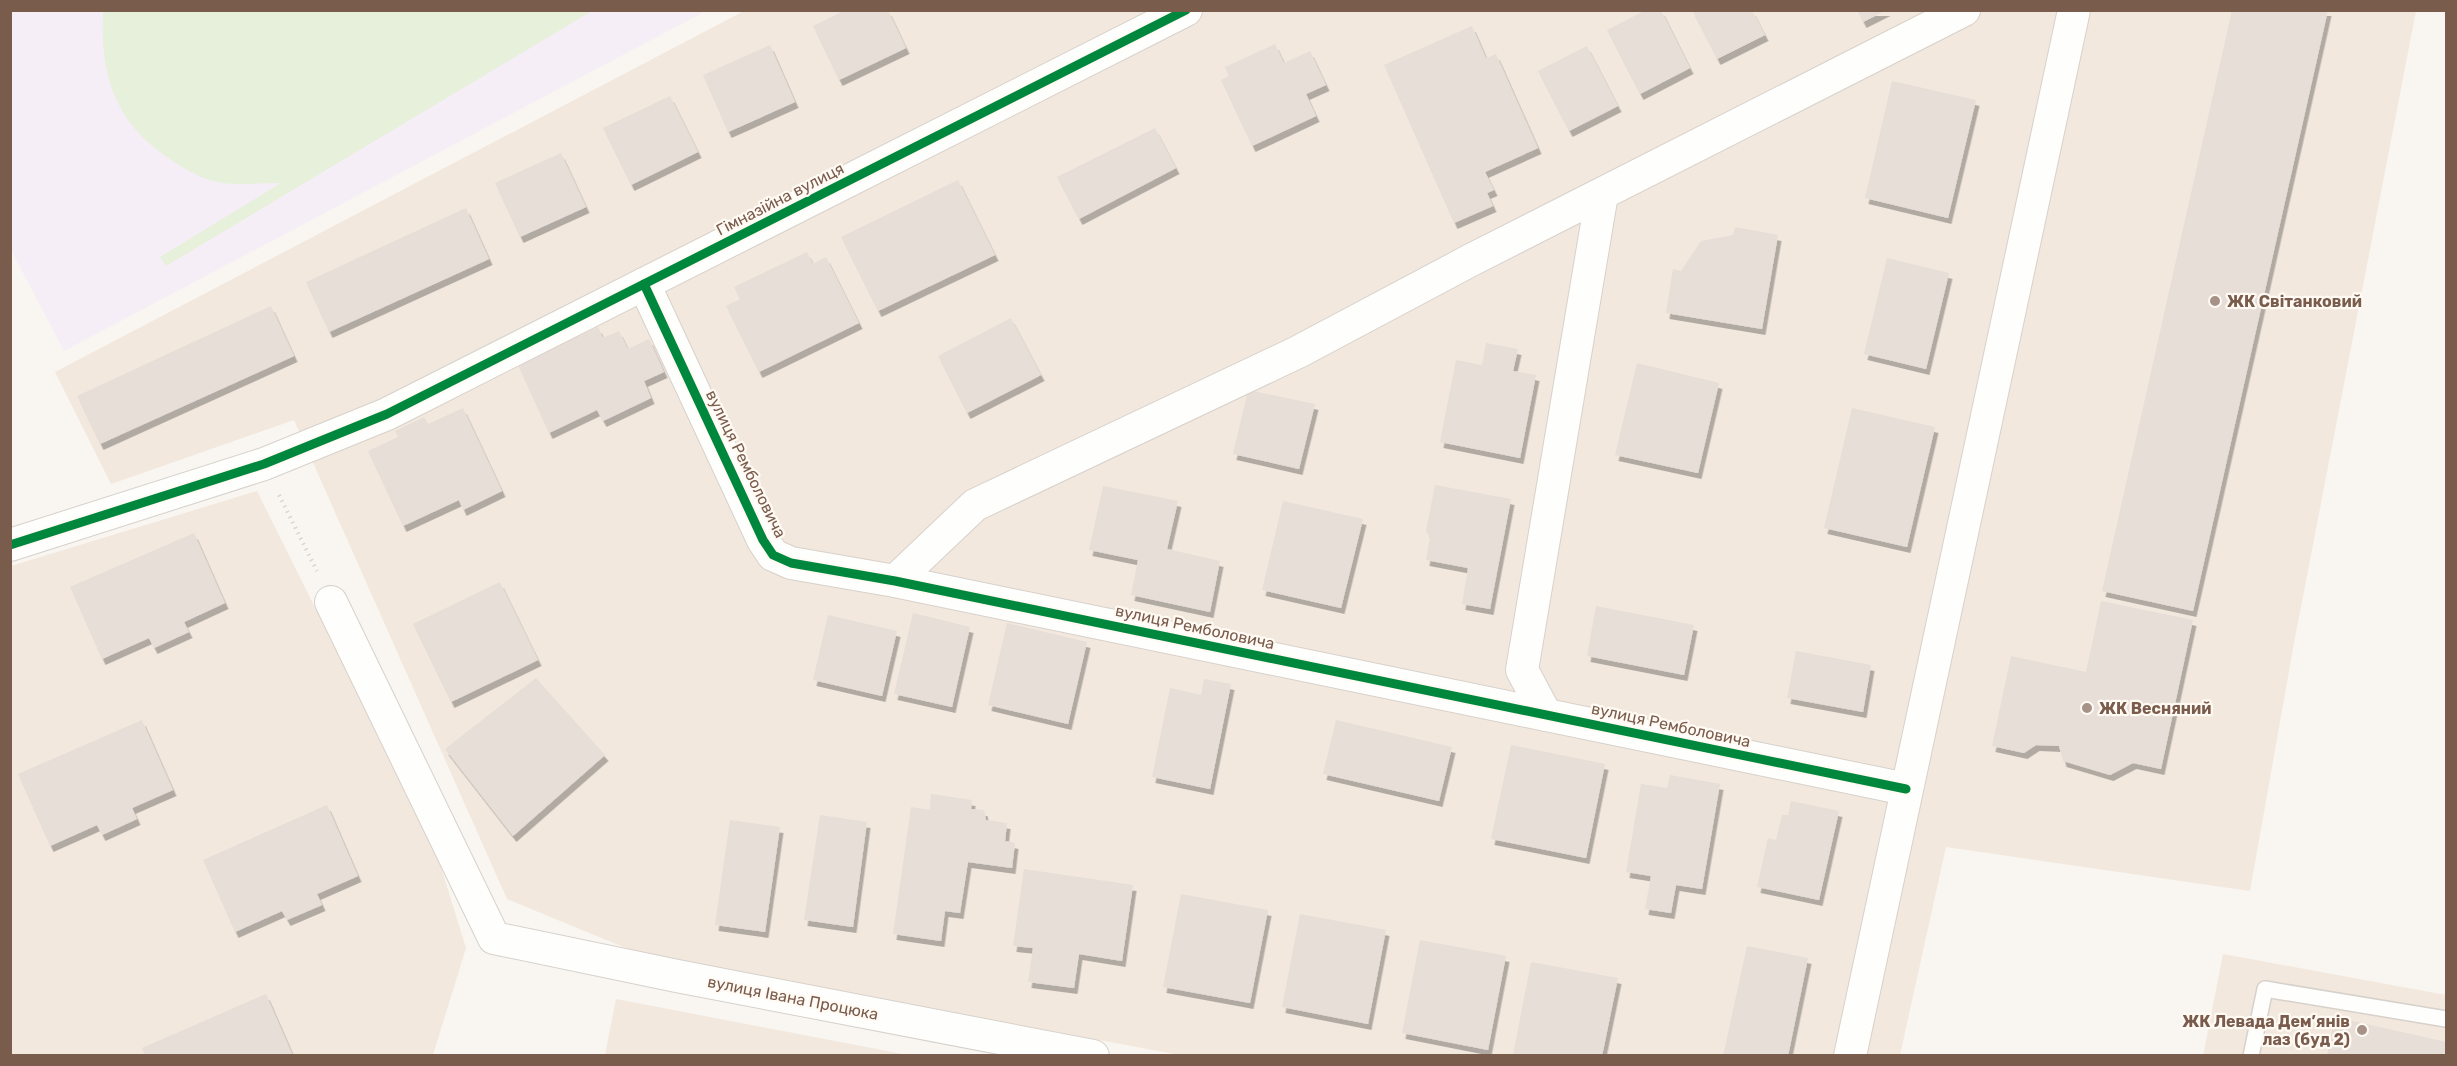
<svg xmlns="http://www.w3.org/2000/svg" width="2457" height="1066" viewBox="0 0 2457 1066" font-family="Rubik,sans-serif">
	<defs>
		<filter id="shadow"><feDropShadow dx="3.5" dy="6" stdDeviation="0" flood-color="#0004"/></filter>
	</defs>
	<rect width="100%" height="100%" fill="#f9f5f0"/>
	<!-- residential -->
	<g fill="#f2e8de">
		<path d="M744,11H2416L2294,643L2250,891L1946,847L1900,1055H1179L638,953L507,899L294,420L111,484L55,372Z"/>
		<path d="M257,491L436,851L466,948L433,1055L11,1056V566Z"/>
		<path d="M2223,954L2446,995V1055L2203,1056Z"/>
		<path d="M616,999L908,1055H605Z"/>
	</g>
	<!-- education -->
	<path fill="#f6eef6" d="M10,11H706L64,351L11,250Z"/>
	<!-- green -->
	<path fill="#e7f0db" d="M103,11V10L592,11L166,266L160,257L281,183C260,183 238,186 217,182C199,178 179,166 164,155C113,119 100,71 103,11Z"/>
	<!-- building -->
	<g fill="#e6ded7" filter="url(#shadow)">
		<path d="M846,10H888L906,48L839,80L813,26Z"/>
		<path d="M1646,10H1661L1690,68L1640,94L1607,30Z"/>
		<path d="M1692,10H1752L1765,35L1717,59Z"/>
		<path d="M1857,10H1887L1863,22Z"/>
		<path d="M2232,10H2328L2193,611L2102,591Z"/>
		<path d="M1472,26L1486,58L1496,54L1538,148L1485,172L1494,190L1487,193L1493,206L1454,223L1384,65Z"/>
		<path d="M1275,44L1284,63L1310,51L1326,85L1306,94L1316,116L1252,146L1221,80L1229,76L1225,67Z"/>
		<path d="M770,45L795,102L728,132L703,75Z"/>
		<path d="M1587,46L1618,106L1569,131L1538,71Z"/>
		<path d="M1892,81L1976,100L1948,218L1865,198Z"/>
		<path d="M670,96L698,152L631,185L603,128Z"/>
		<path d="M1155,128L1176,168L1079,219L1057,177Z"/>
		<path d="M561,153L586,207L520,237L495,183Z"/>
		<path d="M958,180L995,255L878,311L841,237Z"/>
		<path d="M466,208L489,259L329,332L306,282Z"/>
		<path d="M1735,227L1778,235L1762,329L1666,313L1673,269L1681,271L1701,241L1733,235Z"/>
		<path d="M807,252L813,264L826,257L859,323L759,372L726,306L740,299L734,287Z"/>
		<path d="M1887,258L1949,273L1926,369L1864,354Z"/>
		<path d="M271,306L294,356L100,444L77,396Z"/>
		<path d="M1011,318L1041,375L967,413L938,356Z"/>
		<path d="M598,327L603,338L619,331L628,349L649,339L664,372L644,381L651,398L603,421L597,410L549,433L518,365Z"/>
		<path d="M1486,343L1518,349L1513,371L1536,375L1520,458L1440,442L1456,360L1482,365Z"/>
		<path d="M1637,363L1719,383L1698,473L1615,455Z"/>
		<path d="M1248,390L1315,404L1299,469L1233,454Z"/>
		<path d="M463,408L502,491L463,510L459,500L403,526L368,451L398,437L395,431L424,417L428,424Z"/>
		<path d="M1852,408L1935,427L1907,547L1824,528Z"/>
		<path d="M1435,485L1511,499L1490,609L1462,604L1468,568L1426,560L1430,537L1426,531Z"/>
		<path d="M1103,486L1178,501L1167,549L1220,561L1210,612L1131,595L1138,560L1089,550Z"/>
		<path d="M1283,501L1363,519L1341,608L1262,590Z"/>
		<path d="M194,533L225,603L184,622L189,632L154,648L149,638L102,659L70,587Z"/>
		<path d="M500,582L538,660L451,702L413,624Z"/>
		<path d="M2101,601L2193,620L2161,769L2133,763L2110,775L2063,761L2059,746L2036,745L2024,753L1992,746L2011,656L2086,672Z"/>
		<path d="M1596,606L1694,625L1684,675L1587,656Z"/>
		<path d="M913,613L970,627L952,707L894,694Z"/>
		<path d="M828,615L897,631L882,696L813,680Z"/>
		<path d="M1007,623L1087,642L1068,724L988,705Z"/>
		<path d="M1796,651L1871,665L1863,712L1787,698Z"/>
		<path d="M536,678L605,755L513,836L445,749Z"/>
		<path d="M1204,679L1231,684L1210,789L1152,777L1170,688L1201,695Z"/>
		<path d="M142,720L173,790L132,808L137,819L102,835L97,825L50,846L18,774Z"/>
		<path d="M1336,720L1452,747L1439,801L1323,774Z"/>
		<path d="M1511,745L1605,764L1586,858L1491,839Z"/>
		<path d="M1670,775L1720,784L1702,889L1676,885L1671,913L1645,909L1651,876L1626,872L1641,784L1667,788Z"/>
		<path d="M931,794L972,800L971,809L984,810L986,820L1007,823L1005,841L1015,843L1012,868L968,862L960,913L945,911L941,941L893,934L911,807L930,810Z"/>
		<path d="M1791,801L1839,811L1819,900L1757,887L1768,838L1776,840L1782,815H1788Z"/>
		<path d="M327,805L358,876L317,894L322,905L287,920L282,911L235,932L203,860Z"/>
		<path d="M820,815L867,822L853,927L804,920Z"/>
		<path d="M730,820L780,827L765,932L715,925Z"/>
		<path d="M1024,869L1133,885L1122,961L1079,954L1074,988L1028,982L1033,948L1013,946Z"/>
		<path d="M1181,894L1268,910L1250,1003L1163,987Z"/>
		<path d="M1300,914L1386,930L1368,1024L1282,1007Z"/>
		<path d="M1420,940L1506,956L1488,1050L1402,1033Z"/>
		<path d="M1747,946L1808,958L1788,1056H1723Z"/>
		<path d="M1531,962L1618,978L1602,1056L1513,1055Z"/>
		<path d="M266,994L293,1056H145L142,1048Z"/>
		<path d="M2335,1017L2446,1042V1056H2327Z"/>
	</g>
	<g fill="none" stroke-linecap="round" stroke-linejoin="round">
		<!-- lane casing -->
		<g stroke="#d7d1cb" stroke-width="18">
			<path id="lane" d="M2251,1056L2265,989L2446,1019"/>
		</g>
		<!-- street casing -->
		<g stroke="#d7d1cb" stroke-width="34">
			<g id="street">
				<path d="M644,284L763,540L773,555L791,563L895,581L1906,789"/>
				<path d="M10,545L264,464L387,414L1186,10"/>
				<path d="M895,581L975,505L1298,352L1471,260L1964,10"/>
				<path d="M331,602L494,938L677,976L1093,1056"/>
				<path d="M1546,715L1522,670L1602,194"/>
				<path d="M1850,1056L2074,10"/>
			</g>
		</g>
		<!-- path -->
		<path stroke="#dcd5d0" stroke-width="4" stroke-dasharray="1.5 4.5" stroke-linecap="butt" d="M279,495L317,571"/>
		<!-- lane -->
		<use href="#lane" stroke="#fefefd" stroke-width="15"/>
		<!-- street -->
		<use href="#street" stroke="#fefefd" stroke-width="32"/>
		<!-- cycleway casing -->
		<g stroke="#fffaf3" stroke-width="13">
			<g id="cycleway">
				<path d="M644,284L763,540L773,555L791,563L895,581L1906,789"/>
				<path d="M10,545L264,464L387,414L1186,10"/>
			</g>
		</g>
		<!-- cycleway -->
		<use href="#cycleway" stroke="#00873e" stroke-width="9"/>
	</g>
	<!-- markers -->
	<g fill="#a69286" stroke="#fffaf3" stroke-width="2">
		<circle cx="2215" cy="301" r="6"/>
		<circle cx="2087" cy="708" r="6"/>
		<circle cx="2362" cy="1030" r="6"/>
	</g>
	<g text-anchor="middle" dominant-baseline="central" stroke-width="4.5" stroke-linejoin="round" paint-order="stroke">
		<!-- street labels -->
		<g font-size="16" fill="#7a5c4d" stroke="#fffaf3">
			<text transform="translate(780 199) rotate(-27)">Гімназійна вулиця</text>
			<text transform="translate(746 464) rotate(64)">вулиця Ремболовича</text>
			<text transform="translate(1195 627) rotate(12)">вулиця Ремболовича</text>
			<text transform="translate(1671 725) rotate(12)">вулиця Ремболовича</text>
			<text transform="translate(793 998) rotate(11)">вулиця Івана Процюка</text>
		</g>
		<!-- poi labels -->
		<g font-size="16" font-weight="bold" fill="#7a5c4d" stroke="#fffaf3" text-anchor="start">
			<text x="2227" y="301">ЖК Світанковий</text>
			<text x="2099" y="708">ЖК Весняний</text>
			<text x="2350" y="1021" text-anchor="end">ЖК Левада Дем’янів<tspan x="2350" dy="18">лаз (буд 2)</tspan></text>
		</g>
	</g>
	<!-- border -->
	<rect width="2457" height="1066" fill="none" stroke="#7a5c4d" stroke-width="24"/>
</svg>
